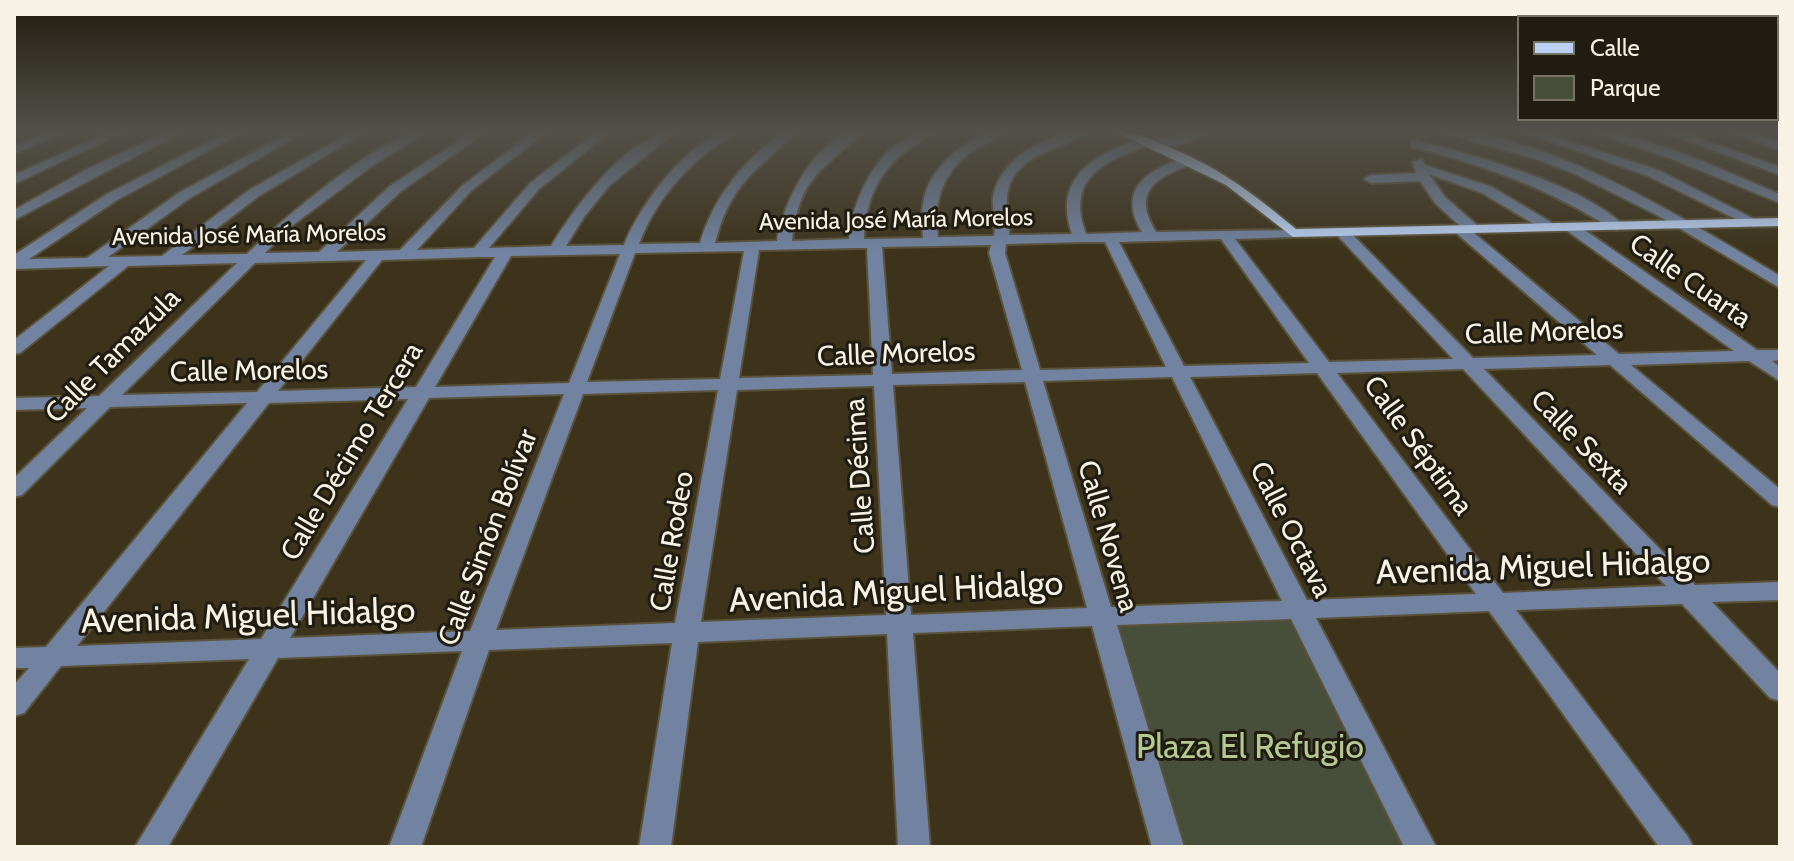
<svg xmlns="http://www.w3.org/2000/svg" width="1794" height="861" viewBox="0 0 1794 861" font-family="Cabin,sans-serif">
	<rect width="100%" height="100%" fill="#3d331b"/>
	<!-- green -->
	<path fill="#474f3a" d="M1294,614L1414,847H1176L1108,619Z"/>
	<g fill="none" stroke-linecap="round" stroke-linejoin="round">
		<!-- minor casing -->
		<g stroke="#5b523b" stroke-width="4">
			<g id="minor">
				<path d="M49,132H65L14,154V146Z"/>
				<path d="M109,132H124L14,184V175Z"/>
				<path d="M167,132H182L14,220V210L87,169Z"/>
				<path d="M228,132H243L117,200L29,259L87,258L180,192L291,132H305L190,198L108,257L162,256L249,190L351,132H365L259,196L182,255L247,254C278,223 385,130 426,132L372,166L293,225L265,253L319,252L390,186L472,132H486L400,192L337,252L400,250L463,185L533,132H547L472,190L417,250L474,248L530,183L596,132H610L539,189L489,248L551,246C572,211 631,130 675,132L609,186L584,217L566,246L624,245C638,208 692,130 736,132C727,140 715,146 705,154C676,178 652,209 639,244L700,243C714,195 744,161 783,132H796C756,173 731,181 715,243L777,241C783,203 817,130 862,132C821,173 800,175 792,241L849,239C852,197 884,130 934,132C925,140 912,146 902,154C876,176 865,205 864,239L923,238C921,221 921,204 927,188C939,160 973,131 1004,132C994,140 982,145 971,152C942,174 933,202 938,237L994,236C997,221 990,207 994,192C1004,155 1053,130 1089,132C1062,151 1011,153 1007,197C1006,210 1011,222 1009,235L1072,234C1051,175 1099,151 1148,137L1154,141L1193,132H1208C1196,142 1164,152 1149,145C1104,161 1065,178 1086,234L1142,232C1115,188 1150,168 1190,156L1196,160L1194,163C1158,177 1130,190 1156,232L1298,230L1300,233L1293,237L1235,239L1329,362L1453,359L1337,235V229H1347L1473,358L1597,355L1455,232L1453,229L1459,225L1435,203L1420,181L1371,183L1364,179L1371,175L1416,173L1412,162L1422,159L1425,165L1492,187L1554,224V230H1544L1482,193L1429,174L1445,197L1478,226L1480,229L1474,233L1619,354L1734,351L1566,230V224H1576L1757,350H1780V360L1772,361L1780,367V381L1749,361L1631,365L1780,489V507L1772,505L1610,365L1484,369L1695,585L1780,582V600L1712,602L1780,673V701L1770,698L1682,604L1516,610L1688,837L1693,847H1659L1489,611L1316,618L1436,847H1404L1291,619L1117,625L1184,847H1152L1092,626L913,633L930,847H898L887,634L698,642L671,847H639L672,643L489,650L421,847H389L462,651L278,658L168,847H135L249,659L61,666L24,713L14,716V685L29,668H14V648L46,647L247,403L110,407L22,495L14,497V478L87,408L14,410V398L99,396L237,263L128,266L20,353L14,354V340L109,266L14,269V255L107,194ZM1221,239L1309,363L1184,366L1119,242ZM1085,242H1105L1166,367L1040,370L1005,253L1006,244ZM991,245L989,253L1022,370L892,374L882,247ZM858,248H867L873,375L739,378L759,250ZM744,251L720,379L587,382L635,253ZM620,254L569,383L435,387L511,256ZM479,257H495L416,387L278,391L382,260ZM366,260L257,392L122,395L255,263ZM1463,369L1666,586L1503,593L1337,373ZM1317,373L1476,594L1307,600L1190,377ZM1172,377L1282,601L1111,607L1043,381ZM1025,382L1087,608L911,615L893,385ZM874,386L886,615L701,622L737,390ZM718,390L675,623L496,630L583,394ZM564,394L470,631L290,638L429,398ZM408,399L261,639L77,646L269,403Z"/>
				<path d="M1442,132C1542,128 1695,225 1780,276V288L1657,215L1575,174L1533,158Z"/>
				<path d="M1524,132H1541L1658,170L1760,222L1753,226L1748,225L1648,176Z"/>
				<path d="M1593,132C1641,130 1733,175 1780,194V203L1672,159Z"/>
				<path d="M1664,132H1681L1780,167V175Z"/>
				<path d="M1729,132H1746L1780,142V150Z"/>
				<path d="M1415,140C1471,154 1584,185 1624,226L1617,230L1612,229C1549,189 1483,164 1411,147V141Z"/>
			</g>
		</g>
		<!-- major casing -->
		<g stroke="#5b523b" stroke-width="4">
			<path id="major" d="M1116,132C1134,131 1148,138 1164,145C1220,168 1250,191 1296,229L1780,218V226L1293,237L1226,185Z"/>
		</g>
		<!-- minor -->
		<use href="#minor" fill="#7183a0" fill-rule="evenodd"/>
		<!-- major -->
		<use href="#major" fill="#bad1f5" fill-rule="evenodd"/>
	</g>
	<!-- sky -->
	<linearGradient id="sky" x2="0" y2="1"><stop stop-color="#221c0f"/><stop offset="0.52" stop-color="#51504a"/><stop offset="1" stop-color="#51504a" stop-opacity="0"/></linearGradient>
	<rect width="1794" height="252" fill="url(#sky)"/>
	<g text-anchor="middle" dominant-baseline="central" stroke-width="6" stroke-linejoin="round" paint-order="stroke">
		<!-- far-street labels -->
		<g font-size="24" fill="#f7f2e3" stroke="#201c11">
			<text transform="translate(896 219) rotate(-1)">Avenida José María Morelos</text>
			<text transform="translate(249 234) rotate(-1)">Avenida José María Morelos</text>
		</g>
		<!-- street labels -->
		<g font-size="28" fill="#f7f2e3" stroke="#201c11">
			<text transform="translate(1691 280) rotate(35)">Calle Cuarta</text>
			<text transform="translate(1544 331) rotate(-2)">Calle Morelos</text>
			<text transform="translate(896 353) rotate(-2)">Calle Morelos</text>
			<text transform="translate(112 355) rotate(-45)">Calle Tamazula</text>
			<text transform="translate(249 370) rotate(-1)">Calle Morelos</text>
			<text transform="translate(1582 441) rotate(46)">Calle Sexta</text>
			<text transform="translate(1419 445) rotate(54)">Calle Séptima</text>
			<text transform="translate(351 451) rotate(-59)">Calle Décimo Tercera</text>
			<text transform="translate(859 476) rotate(-94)">Calle Décima</text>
			<text transform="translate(1292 529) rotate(63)">Calle Octava</text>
			<text transform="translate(1109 536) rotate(74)">Calle Novena</text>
			<text transform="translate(487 537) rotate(-69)">Calle Simón Bolívar</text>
			<text transform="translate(671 541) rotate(-80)">Calle Rodeo</text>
		</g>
		<!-- near-street labels -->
		<g font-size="34" fill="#f7f2e3" stroke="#201c11">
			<text transform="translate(1543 566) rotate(-2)">Avenida Miguel Hidalgo</text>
			<text transform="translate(896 591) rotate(-3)">Avenida Miguel Hidalgo</text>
			<text transform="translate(248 615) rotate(-2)">Avenida Miguel Hidalgo</text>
		</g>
		<!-- near-park labels -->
		<g font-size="34" fill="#b4ca91" stroke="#201c11">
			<text x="1250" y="746">Plaza El Refugio</text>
		</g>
	</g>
	<!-- border -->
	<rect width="1794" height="861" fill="none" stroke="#f7f2e3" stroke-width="32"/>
	<!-- legend -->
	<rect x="1518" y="16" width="260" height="104" fill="#201c11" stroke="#767265" stroke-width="2"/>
	<rect x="1534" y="42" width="40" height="12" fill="#bad1f5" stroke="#767265" stroke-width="2"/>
	<text x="1590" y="56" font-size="24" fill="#f7f2e3">Calle</text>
	<rect x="1534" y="76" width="40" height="24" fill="#474f3a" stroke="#767265" stroke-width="2"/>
	<text x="1590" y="96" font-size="24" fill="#f7f2e3">Parque</text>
</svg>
